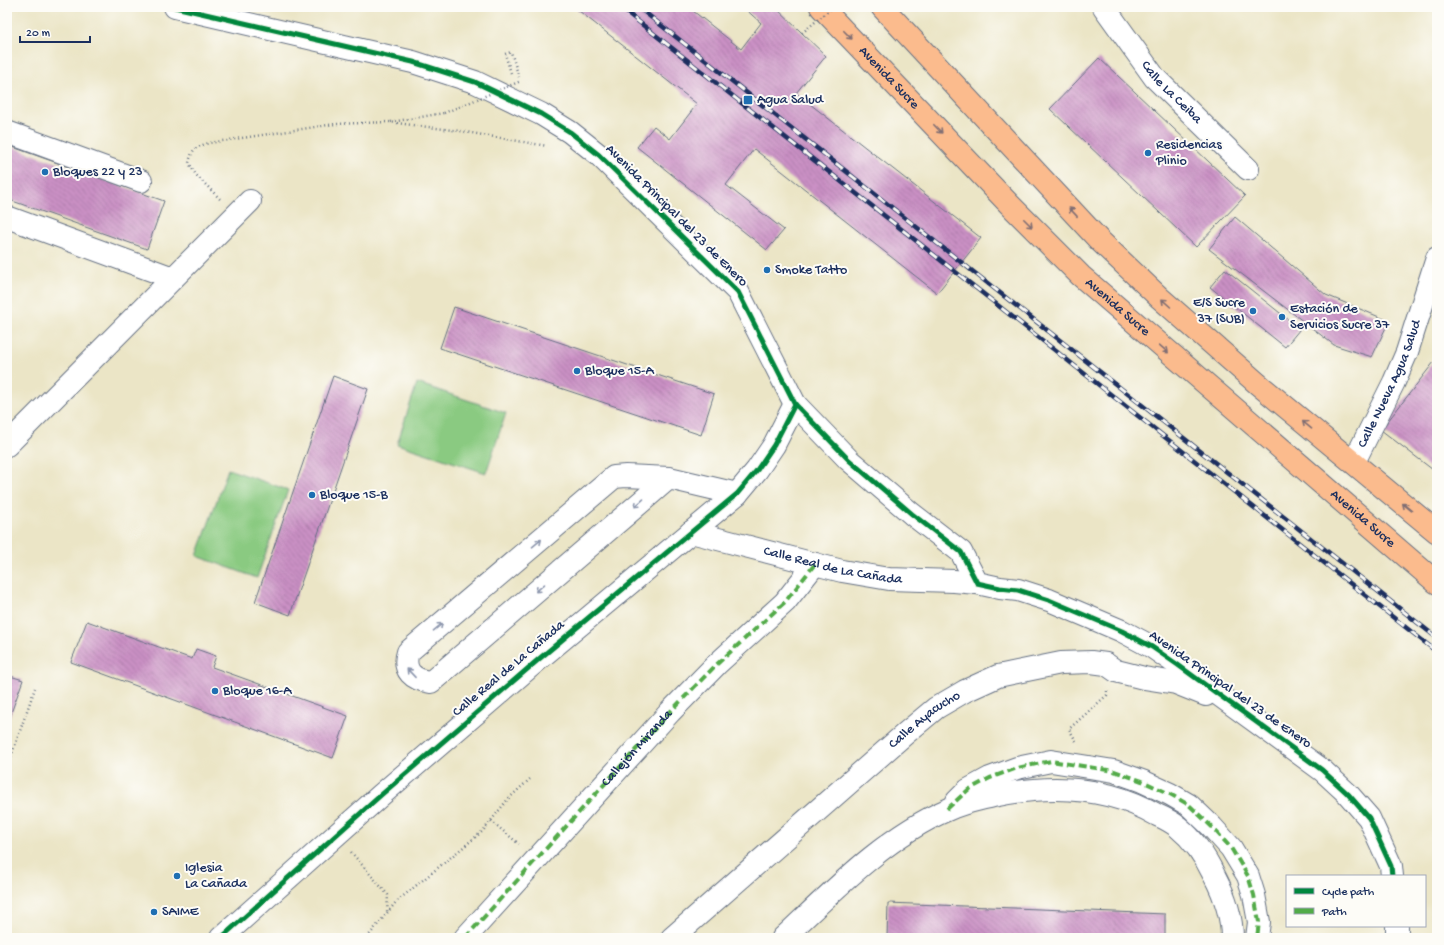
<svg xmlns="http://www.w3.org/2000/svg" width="1444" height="945" viewBox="0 0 1444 945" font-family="'Gochi Hand',sans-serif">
	<defs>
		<pattern id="building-back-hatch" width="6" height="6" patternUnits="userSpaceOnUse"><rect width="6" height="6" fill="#ca90c4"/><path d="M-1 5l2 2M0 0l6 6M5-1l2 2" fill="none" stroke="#a376a2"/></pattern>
	</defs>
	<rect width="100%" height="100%" fill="#fdfcf7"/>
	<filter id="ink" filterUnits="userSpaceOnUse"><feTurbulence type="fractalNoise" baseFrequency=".025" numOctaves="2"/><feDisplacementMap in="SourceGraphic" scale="8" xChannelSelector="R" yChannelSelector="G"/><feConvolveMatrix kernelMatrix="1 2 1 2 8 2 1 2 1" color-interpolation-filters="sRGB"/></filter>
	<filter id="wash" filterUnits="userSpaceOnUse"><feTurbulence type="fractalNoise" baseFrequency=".012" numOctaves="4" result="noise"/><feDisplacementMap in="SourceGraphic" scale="16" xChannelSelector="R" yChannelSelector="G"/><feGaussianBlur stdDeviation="0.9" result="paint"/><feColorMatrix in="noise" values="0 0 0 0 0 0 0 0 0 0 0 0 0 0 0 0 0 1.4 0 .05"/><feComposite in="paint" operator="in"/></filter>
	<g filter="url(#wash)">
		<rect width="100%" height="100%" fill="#ebe5c6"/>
		<!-- grass -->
		<g fill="#8aca81" stroke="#527c70">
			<path d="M417,383L506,413L486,473L397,444Z"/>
			<path d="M228,469L288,490L257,578L197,556Z"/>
		</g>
		<g id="blocks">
			<!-- building -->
			<g fill="url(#building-back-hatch)">
				<path d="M574,7H688L741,49L761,23L743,7H775L826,56L796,93L981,238L937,293L754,149L726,185L784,230L767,250L637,147L654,126L670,139L697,104Z"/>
				<path d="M1099,58L1245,196L1196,247L1050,109Z"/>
				<path d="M7,145L164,201L147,249L7,199Z"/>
				<path d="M1235,217L1326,295L1389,321L1372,357L1334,345L1209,249Z"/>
				<path d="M1225,269L1300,329L1285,347L1210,287Z"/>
				<path d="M454,307L714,394L701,435L440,348Z"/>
				<path d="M1434,362L1437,364V473L1381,430Z"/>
				<path d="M333,376L368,389L290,615L255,602Z"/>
				<path d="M87,621L192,659L196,649L216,656L212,667L348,716L333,758L71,662Z"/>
				<path d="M7,675L23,680L7,724Z"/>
				<path d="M888,903L1165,914V938H887Z"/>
			</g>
		</g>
	</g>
	<g filter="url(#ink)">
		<use href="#blocks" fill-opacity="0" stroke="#646f82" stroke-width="1"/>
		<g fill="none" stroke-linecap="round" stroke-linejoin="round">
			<!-- minor casing -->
			<g stroke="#646f82" stroke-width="24">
				<g id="minor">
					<path d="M175,7L413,62L475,82L541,114L570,132L599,155L738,292L795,404L849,460L912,514L961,552L977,583L1000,588L1018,590L1049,600L1122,631L1152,647L1178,665L1322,770L1348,794L1369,818L1391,866L1392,876"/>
					<path id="s1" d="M1104,7L1155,78L1248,169"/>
					<path d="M7,132L141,181"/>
					<path d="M7,217L173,278"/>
					<path d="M7,445L250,201"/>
					<path id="s2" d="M1354,462L1394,382L1407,352L1437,258"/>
					<path d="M669,478L431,682C413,680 402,671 408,652L614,477L626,476L669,478L737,494"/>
					<path id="s3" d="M691,532L842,571L889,579L954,581L977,583"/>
					<path d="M957,801L968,790L990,778L1017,768L1051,761L1114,771L1142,781L1170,794L1189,805L1212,827L1231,848L1248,876L1254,895L1259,922L1257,938"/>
					<path d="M1397,926V938"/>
					<path d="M221,938L381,795L539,659L737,494L757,470L774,445L795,404"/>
					<path id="s4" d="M465,938L670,712L716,665L785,602L815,564"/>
					<path id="s5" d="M672,938L906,733L936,708L965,691L998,676L1061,663L1091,662L1106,664L1116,671L1144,678L1176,683L1206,695"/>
					<path d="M783,938C831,893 886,836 947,810C961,803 977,800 993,796C1049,784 1106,785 1157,815C1164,818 1172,822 1178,827C1194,840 1205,856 1214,875C1224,894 1232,916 1232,938"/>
				</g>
			</g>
			<!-- major casing -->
			<g stroke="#646f82" stroke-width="24">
				<g id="major">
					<path id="s6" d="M821,7L1011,206L1081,276L1437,583"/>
					<path d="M882,7L1100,241L1160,298L1258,384L1437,532"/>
				</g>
			</g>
			<!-- path -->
			<g stroke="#646f82" stroke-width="2.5" stroke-dasharray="1 3" stroke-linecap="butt">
				<path d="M511,73L505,54L511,52L519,77"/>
				<path d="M391,122L444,113"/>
				<path d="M220,199L196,175L189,163C192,149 195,147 209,143L335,124L389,122L460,131L547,146"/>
				<path d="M1076,741L1069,729L1107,695V691"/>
				<path d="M7,768L35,688"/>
				<path d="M491,821L519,844"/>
				<path d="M351,852L388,895L387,913"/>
				<path d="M367,938L396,902L483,831L508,799L530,779"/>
			</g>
			<!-- minor -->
			<use href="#minor" stroke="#fff" stroke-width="22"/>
			<!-- major -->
			<use href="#major" stroke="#fbbb8d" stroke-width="22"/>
			<!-- rail casing -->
			<g stroke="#1b2f5e" stroke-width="4.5">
				<g id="rail">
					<path d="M620,7L1437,652"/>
					<path d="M638,7L1437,638"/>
				</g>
			</g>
			<!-- rail -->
			<use href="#rail" stroke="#fdfcf7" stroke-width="3" stroke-dasharray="9" stroke-linecap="butt"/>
			<!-- path-bridge -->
			<g stroke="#646f82" stroke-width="2.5" stroke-dasharray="1 3" stroke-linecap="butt">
				<path d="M802,33L833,7"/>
				<path d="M444,113L521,81"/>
			</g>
			<!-- quiet -->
			<g stroke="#52ab49" stroke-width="4" stroke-dasharray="8 4" stroke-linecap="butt">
				<path d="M947,809L968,790L990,778L1017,768L1051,761L1114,771L1142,781L1170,794L1189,805L1212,827L1231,848L1248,876L1254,895L1259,922L1257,938"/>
				<path d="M465,938L670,712L716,665L785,602L815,564"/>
			</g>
			<!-- cycleway casing -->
			<g stroke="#fdfcf7" stroke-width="8">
				<g id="cycleway">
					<path d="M175,7L413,62L475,82L541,114L570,132L599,155L738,292L795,404L849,460L912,514L961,552L977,583L1000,588L1018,590L1049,600L1122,631L1152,647L1178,665L1322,770L1348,794L1369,818L1391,866L1392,876"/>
					<path d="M221,938L381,795L539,659L737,494L757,470L774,445L795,404"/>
				</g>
			</g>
			<!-- cycleway -->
			<use href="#cycleway" stroke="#00873e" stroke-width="5"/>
		</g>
		<!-- one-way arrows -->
		<defs><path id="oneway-shaft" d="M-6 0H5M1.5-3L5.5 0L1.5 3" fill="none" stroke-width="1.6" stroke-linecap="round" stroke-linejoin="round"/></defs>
		<g stroke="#806e73">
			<use href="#oneway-shaft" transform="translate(848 35) rotate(46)"/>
			<use href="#oneway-shaft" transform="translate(938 129) rotate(46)"/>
			<use href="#oneway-shaft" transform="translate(1073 212) rotate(-133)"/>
			<use href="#oneway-shaft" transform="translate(1028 223) rotate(45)"/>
			<use href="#oneway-shaft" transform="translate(1166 303) rotate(-138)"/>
			<use href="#oneway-shaft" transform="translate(1164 349) rotate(41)"/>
			<use href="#oneway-shaft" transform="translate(1307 425) rotate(-140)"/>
			<use href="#oneway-shaft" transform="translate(1407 507) rotate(-140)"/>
		</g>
		<g stroke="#8d97ae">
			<use href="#oneway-shaft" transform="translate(639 503) rotate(139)"/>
			<use href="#oneway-shaft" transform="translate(537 543) rotate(-40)"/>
			<use href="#oneway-shaft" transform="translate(540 588) rotate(139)"/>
			<use href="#oneway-shaft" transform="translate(438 627) rotate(-40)"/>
			<use href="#oneway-shaft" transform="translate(411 673) rotate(-133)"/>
		</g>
	</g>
	<!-- markers -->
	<g fill="#1f6fb2" stroke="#fdfcf7" stroke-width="1.5">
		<rect x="743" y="95" width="10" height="10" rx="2"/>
		<circle cx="1148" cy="153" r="4"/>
		<circle cx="45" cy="172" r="4"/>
		<circle cx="767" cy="270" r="4"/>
		<circle cx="1253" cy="311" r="4"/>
		<circle cx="1282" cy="317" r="4"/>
		<circle cx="577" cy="371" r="4"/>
		<circle cx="312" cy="495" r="4"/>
		<circle cx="215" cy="691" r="4"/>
		<circle cx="177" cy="876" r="4"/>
		<circle cx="154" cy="912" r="4"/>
	</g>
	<g text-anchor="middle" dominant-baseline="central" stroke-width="4" stroke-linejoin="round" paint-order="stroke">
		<!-- street labels -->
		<g font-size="14" fill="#1b2f5e" stroke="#fdfcf7">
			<text stroke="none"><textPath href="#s6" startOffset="98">Avenida Sucre</textPath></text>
			<text stroke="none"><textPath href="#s1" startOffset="109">Calle La Ceiba</textPath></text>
			<text transform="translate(676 216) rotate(45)">Avenida Principal del 23 de Enero</text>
			<text stroke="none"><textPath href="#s6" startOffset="422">Avenida Sucre</textPath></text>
			<text stroke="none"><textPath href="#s2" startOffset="86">Calle Nueva Agua Salud</textPath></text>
			<text stroke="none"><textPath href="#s6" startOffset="746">Avenida Sucre</textPath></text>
			<text stroke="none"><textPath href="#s3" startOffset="146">Calle Real de La Cañada</textPath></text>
			<text transform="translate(509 669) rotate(-40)">Calle Real de La Cañada</text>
			<text transform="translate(1230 690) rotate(35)">Avenida Principal del 23 de Enero</text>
			<text stroke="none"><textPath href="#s5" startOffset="334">Calle Ayacucho</textPath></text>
			<text stroke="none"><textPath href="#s4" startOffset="256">Callejón Miranda</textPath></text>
		</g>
		<!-- poi labels -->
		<g font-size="14" fill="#1b2f5e" stroke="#fdfcf7" text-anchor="start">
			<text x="757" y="100">Agua Salud</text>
			<text x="1156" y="145">Residencias<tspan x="1156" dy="16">Plinio</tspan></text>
			<text x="53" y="172">Bloques 22 y 23</text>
			<text x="775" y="270">Smoke Tatto</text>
			<text x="1245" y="303" text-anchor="end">E/S Sucre<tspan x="1245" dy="16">37 (SUB)</tspan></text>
			<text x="1290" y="309">Estación de<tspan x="1290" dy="16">Servicios Sucre 37</tspan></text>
			<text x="585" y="371">Bloque 15-A</text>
			<text x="320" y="495">Bloque 15-B</text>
			<text x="223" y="691">Bloque 16-A</text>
			<text x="185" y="868">Iglesia<tspan x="185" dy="16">La Cañada</tspan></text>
			<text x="162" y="912">SAIME</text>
		</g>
	</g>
	<!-- margin -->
	<rect width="1444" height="945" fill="none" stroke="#fdfcf7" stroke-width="24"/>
	<!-- legend -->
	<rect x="1286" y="875" width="140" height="52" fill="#fdfcf7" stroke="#a3aaba"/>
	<rect x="1294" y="888" width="20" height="6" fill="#00873e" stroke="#a3aaba"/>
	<text x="1322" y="895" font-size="12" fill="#1b2f5e">Cycle path</text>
	<rect x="1294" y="908" width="20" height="6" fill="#52ab49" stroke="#a3aaba"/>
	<text x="1322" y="915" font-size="12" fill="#1b2f5e">Path</text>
	<!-- scale -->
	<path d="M20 36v6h70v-6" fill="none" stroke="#1b2f5e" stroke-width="2"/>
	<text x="26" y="36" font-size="12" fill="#1b2f5e" stroke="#fdfcf7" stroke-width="3" paint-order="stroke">20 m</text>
</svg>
